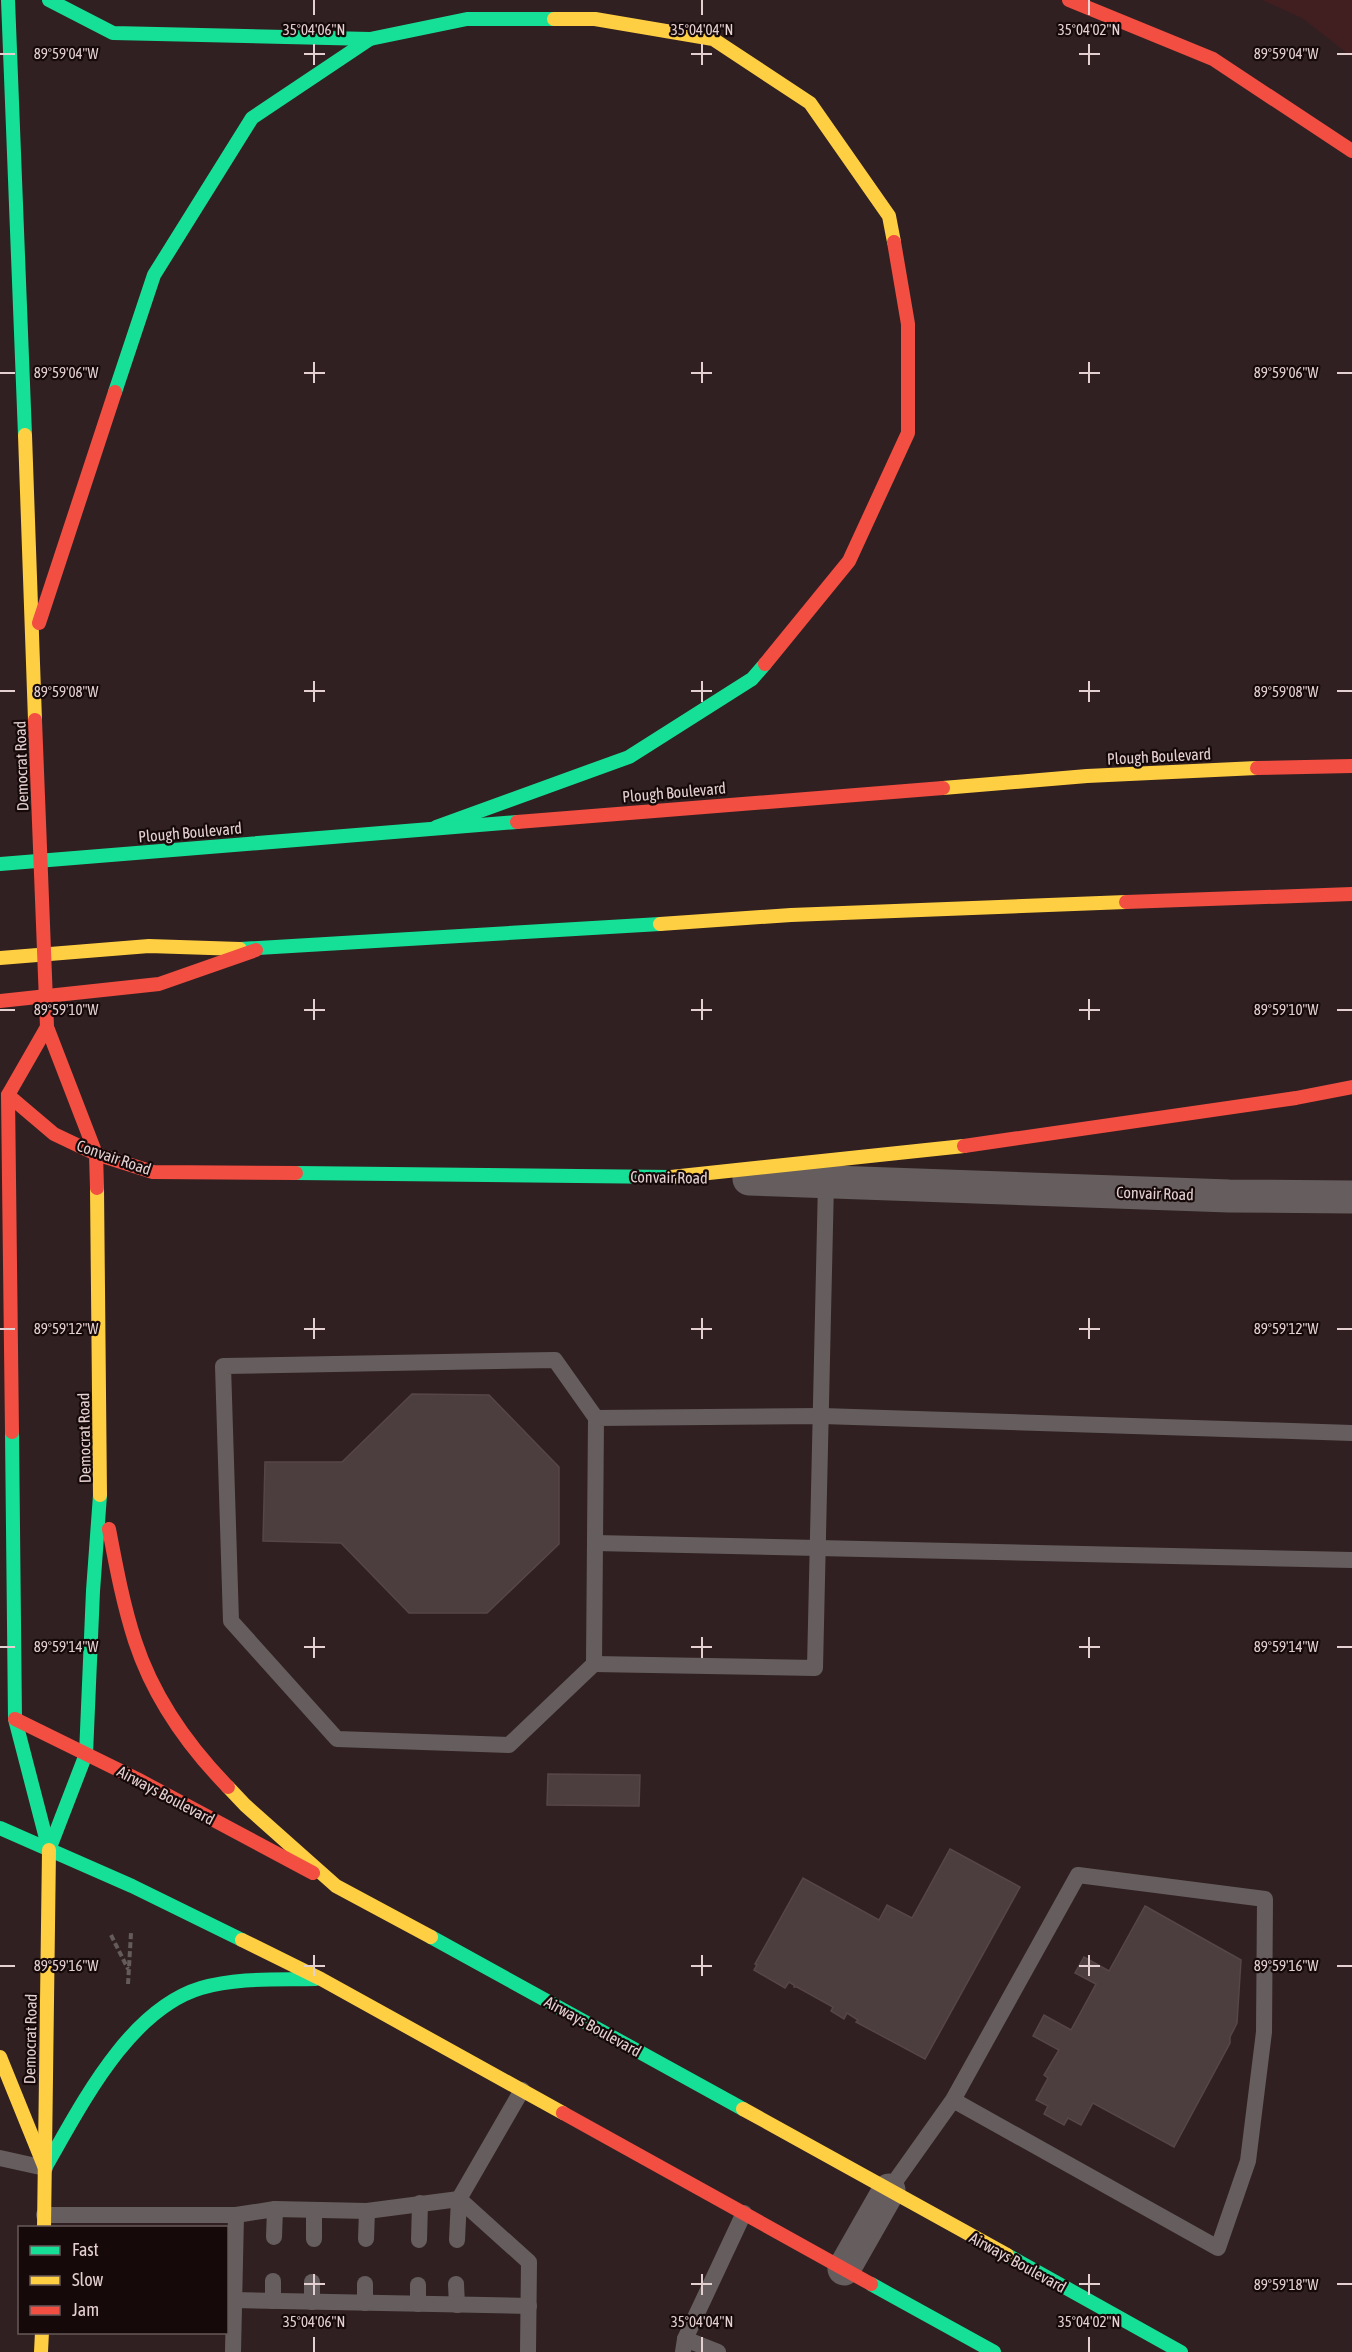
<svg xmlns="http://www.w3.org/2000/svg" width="1352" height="2352" viewBox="0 0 1352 2352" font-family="'Asap Condensed',sans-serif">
	<rect width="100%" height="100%" fill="#312022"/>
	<!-- built -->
	<path fill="#411f21" d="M1262,0H1352V57L1302,18Z"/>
	<!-- building -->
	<g fill="#4c3d3f" stroke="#564648" stroke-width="1.5">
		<path d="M412,1394L489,1395L559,1467V1544L487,1613H409L341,1543L263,1541L265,1462H342Z"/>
		<path d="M548,1774L640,1775L639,1806L547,1805Z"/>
		<path d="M950,1849L1020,1887L925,2059L856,2022L858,2020L847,2013L844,2019L831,2011L833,2007L797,1987H794V1985L789,1982L785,1988L754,1970L757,1965L755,1964L803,1878L879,1920L887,1905L912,1918Z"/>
		<path d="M1145,1906L1241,1960L1237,2023L1230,2037V2043L1174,2147L1093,2103L1081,2125L1068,2118L1064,2125L1044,2114L1048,2106L1036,2100L1048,2078L1044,2075L1059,2050L1033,2036L1044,2015L1071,2030L1096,1984L1075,1973L1084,1957L1109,1971Z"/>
	</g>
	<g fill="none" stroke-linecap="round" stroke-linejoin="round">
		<!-- path -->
		<g stroke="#645b5b" stroke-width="4" stroke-dasharray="6 3" stroke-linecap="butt">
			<path d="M111,1935L128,1969"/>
			<path d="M128,1984L131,1933"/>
		</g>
		<!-- lane -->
		<g stroke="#665e5e" stroke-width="16">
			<path d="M596,1418L594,1664L509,1745L337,1739L231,1621L223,1366L555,1360L596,1418L822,1416L1352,1433"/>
			<path d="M595,1543L1352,1560"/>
			<path d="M594,1664L815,1668L826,1182"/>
			<path d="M0,2158L45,2168"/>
			<path d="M889,2190L953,2100L1078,1875L1265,1899L1264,2032L1248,2161L1218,2248L953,2100"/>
			<path d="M44,2215H236L275,2209L367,2211L459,2199L529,2262L528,2352"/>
			<path d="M274,2237L275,2209"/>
			<path d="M314,2239V2210"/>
			<path d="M366,2239L367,2211"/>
			<path d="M419,2240L420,2203"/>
			<path d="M457,2240L459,2199L522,2090"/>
			<path d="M456,2284L457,2305"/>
			<path d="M234,2300L529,2306"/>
			<path d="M273,2301V2281"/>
			<path d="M312,2302V2282"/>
			<path d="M365,2303V2284"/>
			<path d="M418,2304V2285"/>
			<path d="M685,2339L718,2352"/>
			<path d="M233,2352L236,2215"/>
			<path d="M683,2352L685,2339L744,2213"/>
		</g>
		<!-- street -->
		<g stroke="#665e5e" stroke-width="33">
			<path d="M749,1179L1229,1196L1352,1197"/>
			<path d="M844,2269L889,2190"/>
		</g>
		<!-- fast -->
		<g stroke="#16e098" stroke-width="14">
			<path d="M8,0L25,435"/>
			<path d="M49,0L113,33L370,39L467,19H554"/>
			<path d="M115,392L154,275L252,118L370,39"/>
			<path d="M436,827L629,757L752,679L765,664"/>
			<path d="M0,864L517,822"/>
			<path d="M240,949L660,924"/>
			<path d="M296,1173L671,1177"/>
			<path d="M12,1432L15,1719L49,1850"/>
			<path d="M0,1828L132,1886L242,1940"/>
			<path d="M49,1850L86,1754L93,1591L100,1495"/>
			<path d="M431,1937L743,2109"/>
			<path d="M45,2168C81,2106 128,2010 201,1988C238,1977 279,1980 316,1979"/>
			<path d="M1007,2255L1181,2352"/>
			<path d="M871,2284L994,2352"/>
		</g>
		<!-- slow -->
		<g stroke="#ffcf43" stroke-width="14">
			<path d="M554,19H595L713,39L810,103L889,216L894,242"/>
			<path d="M25,435L35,720"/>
			<path d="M943,788L1087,776L1257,768"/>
			<path d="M660,924L791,915L1126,902"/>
			<path d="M0,958L149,946L240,949"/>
			<path d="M671,1177L964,1146"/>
			<path d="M97,1188L100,1495"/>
			<path d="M228,1787L245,1805L336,1886L431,1937"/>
			<path d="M242,1940L321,1979L563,2113"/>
			<path d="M0,2057L45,2168"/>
			<path d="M743,2109L1007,2255"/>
			<path d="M44,2228L49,1850"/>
			<path d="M41,2352L42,2332"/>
		</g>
		<!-- jam -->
		<g stroke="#f24e42" stroke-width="14">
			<path d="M1069,0L1213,59L1352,151"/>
			<path d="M39,623L115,392"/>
			<path d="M765,664L849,561L908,433V324L894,242"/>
			<path d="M35,720L47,1027L96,1154L97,1188"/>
			<path d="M1257,768L1352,766"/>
			<path d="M517,822L943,788"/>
			<path d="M1126,902L1352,894"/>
			<path d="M0,1001L159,984L256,950"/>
			<path d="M8,1095L54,1134L96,1154L153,1172L296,1173"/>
			<path d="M964,1146L1296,1098L1352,1087"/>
			<path d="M12,1432L8,1095L47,1027"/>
			<path d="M109,1529C116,1566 123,1604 135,1641C153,1696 188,1746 228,1787"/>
			<path d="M15,1719L137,1779L313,1873"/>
			<path d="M563,2113L871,2284"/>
		</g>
	</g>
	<!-- ticks -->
	<path fill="none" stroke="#e4d0d0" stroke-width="2" d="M314,0V15M702,0V15M1089,0V15M314,44V65M702,44V65M1089,44V65M0,54H15M304,54H325M691,54H712M1079,54H1100M1337,54H1352M314,362V383M702,362V383M1089,362V383M0,373H15M304,373H325M691,373H712M1079,373H1100M1337,373H1352M314,681V702M702,681V702M1089,681V702M0,691H15M304,691H325M691,691H712M1079,691H1100M1337,691H1352M314,999V1020M702,999V1020M1089,999V1020M0,1010H15M304,1010H325M691,1010H712M1079,1010H1100M1337,1010H1352M314,1318V1339M702,1318V1339M1089,1318V1339M0,1329H15M304,1329H325M691,1329H712M1079,1329H1100M1337,1329H1352M314,1637V1658M702,1637V1658M1089,1637V1658M0,1647H15M304,1647H325M691,1647H712M1079,1647H1100M1337,1647H1352M314,1955V1976M702,1955V1976M1089,1955V1976M0,1966H15M304,1966H325M691,1966H712M1079,1966H1100M1337,1966H1352M314,2274V2295M702,2274V2295M1089,2274V2295M304,2284H325M691,2284H712M1079,2284H1100M1337,2284H1352M314,2337V2352M702,2337V2352M1089,2337V2352"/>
	<g text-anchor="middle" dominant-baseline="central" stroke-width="4.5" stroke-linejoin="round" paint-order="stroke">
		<!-- street labels -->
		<g font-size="16" fill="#e4d0d0" stroke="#16090a">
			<text transform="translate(1159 756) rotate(-3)">Plough Boulevard</text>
			<text transform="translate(21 766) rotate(-92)">Democrat Road</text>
			<text transform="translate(674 792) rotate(-5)">Plough Boulevard</text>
			<text transform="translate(190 832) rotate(-5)">Plough Boulevard</text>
			<text transform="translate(114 1157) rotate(19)">Convair Road</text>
			<text transform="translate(669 1177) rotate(1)">Convair Road</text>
			<text transform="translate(1155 1193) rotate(2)">Convair Road</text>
			<text transform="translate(84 1438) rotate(-91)">Democrat Road</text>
			<text transform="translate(166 1795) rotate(28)">Airways Boulevard</text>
			<text transform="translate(593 2026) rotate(29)">Airways Boulevard</text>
			<text transform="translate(30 2039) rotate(-89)">Democrat Road</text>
			<text transform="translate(1018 2262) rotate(29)">Airways Boulevard</text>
		</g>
	</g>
	<g font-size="15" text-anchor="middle" fill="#e4d0d0" stroke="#16090a" stroke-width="4.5" stroke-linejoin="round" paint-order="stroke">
		<text x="314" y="35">35°04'06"N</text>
		<text x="702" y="35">35°04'04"N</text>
		<text x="1089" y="35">35°04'02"N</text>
		<text x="1286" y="59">89°59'04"W</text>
		<text x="66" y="59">89°59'04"W</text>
		<text x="1286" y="378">89°59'06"W</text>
		<text x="66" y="378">89°59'06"W</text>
		<text x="1286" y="697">89°59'08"W</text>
		<text x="66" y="697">89°59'08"W</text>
		<text x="1286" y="1015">89°59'10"W</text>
		<text x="66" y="1015">89°59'10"W</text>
		<text x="1286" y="1334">89°59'12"W</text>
		<text x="66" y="1334">89°59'12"W</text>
		<text x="66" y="1652">89°59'14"W</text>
		<text x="1286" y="1652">89°59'14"W</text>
		<text x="66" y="1971">89°59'16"W</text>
		<text x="1286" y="1971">89°59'16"W</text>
		<text x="1286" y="2290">89°59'18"W</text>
		<text x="314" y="2327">35°04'06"N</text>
		<text x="702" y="2327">35°04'04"N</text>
		<text x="1089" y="2327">35°04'02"N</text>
	</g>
	<!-- legend -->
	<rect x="18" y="2226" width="210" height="108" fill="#16090a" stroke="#685959" stroke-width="1.5"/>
	<rect x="30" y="2246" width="30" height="9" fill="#16e098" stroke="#685959" stroke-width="1.5"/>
	<text x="72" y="2256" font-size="18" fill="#e4d0d0">Fast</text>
	<rect x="30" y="2276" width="30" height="9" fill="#ffcf43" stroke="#685959" stroke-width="1.5"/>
	<text x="72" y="2286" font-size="18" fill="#e4d0d0">Slow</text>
	<rect x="30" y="2306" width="30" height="9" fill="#f24e42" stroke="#685959" stroke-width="1.5"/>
	<text x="72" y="2316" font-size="18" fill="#e4d0d0">Jam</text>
</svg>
